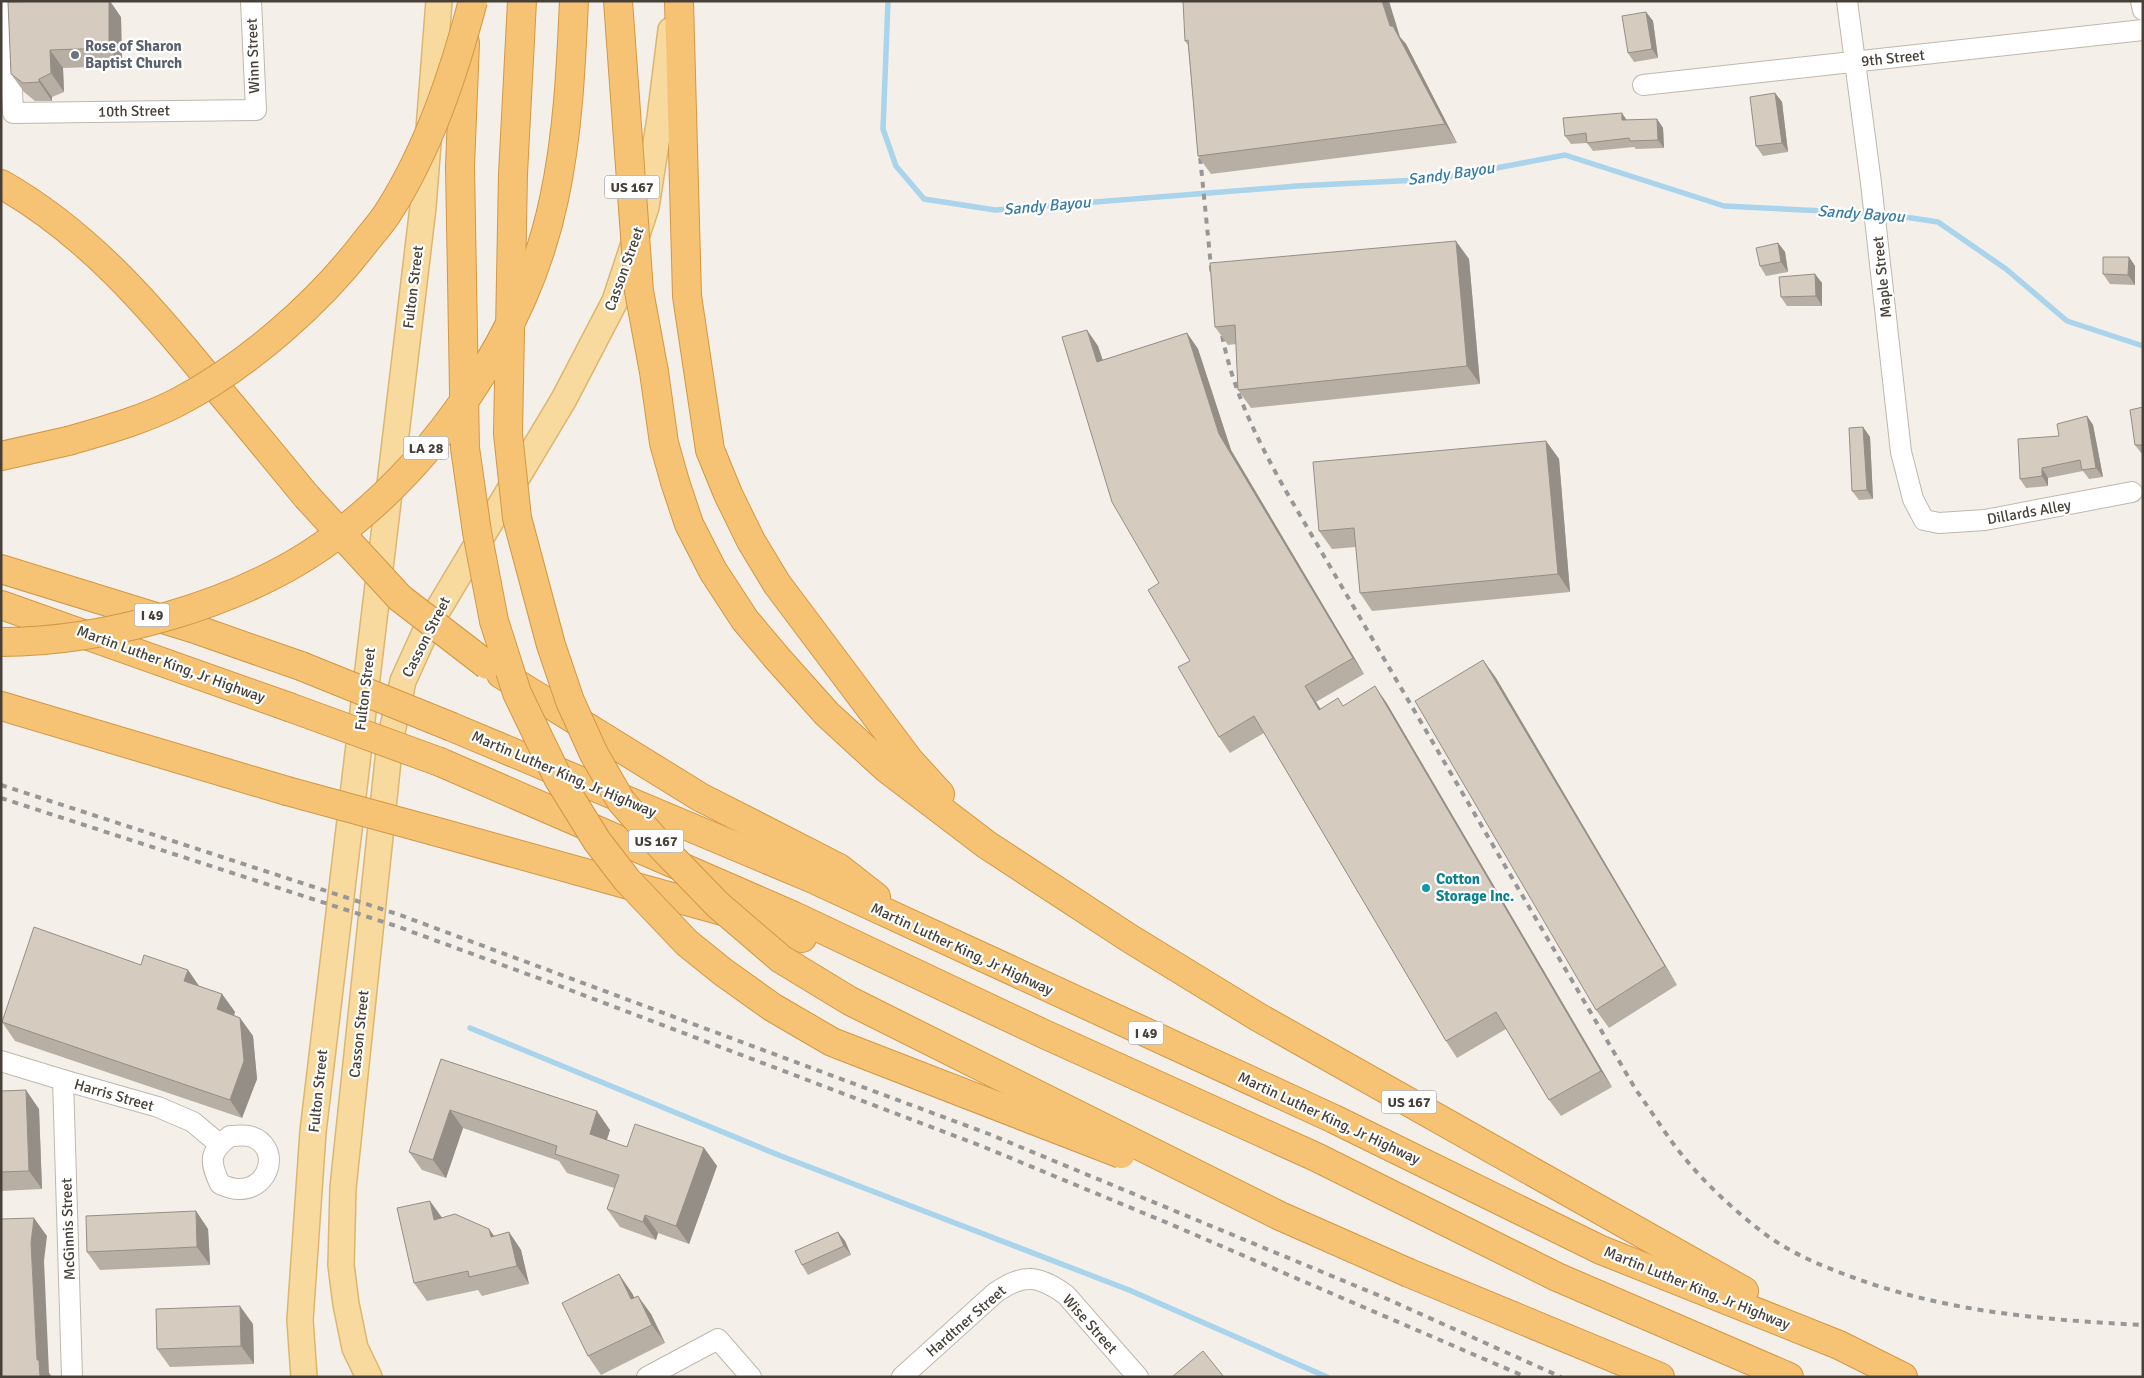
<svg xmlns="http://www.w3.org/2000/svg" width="2144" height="1378" viewBox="0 0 2144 1378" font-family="Signika,sans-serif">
	<rect width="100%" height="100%" fill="#f4f0e9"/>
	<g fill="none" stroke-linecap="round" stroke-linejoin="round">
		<!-- stream -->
		<g stroke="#a9d4ec" stroke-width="5.5">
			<path d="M888,1L883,129L896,166L924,199L995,210L1297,186L1438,179L1565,155L1724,206L1885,214L1938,222L2006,269L2067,321L2143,346"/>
			<path d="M470,1028L781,1156L1129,1290L1327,1377"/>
		</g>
		<!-- minor casing -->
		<g stroke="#bfb7ac" stroke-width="22">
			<g id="minor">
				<path d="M8,1L13,113L256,110L251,1"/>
				<path d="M1847,1L1871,183L1901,452L1913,499L1924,520L1939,523L1985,520L2132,492"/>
				<path d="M2141,1L2143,10"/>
				<path d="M1643,85L2143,30"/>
				<path d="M1,1061L63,1080L158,1107L193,1122L219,1144"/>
				<path d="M63,1080L72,1377"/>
				<path d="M230,1136C236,1136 243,1135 249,1136C282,1145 271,1190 238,1189C232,1189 225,1186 220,1184C209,1161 209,1152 230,1136Z"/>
				<path d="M647,1377L718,1339L751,1377"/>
				<path d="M902,1377L995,1293C1023,1273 1039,1275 1066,1295L1138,1377"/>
			</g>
		</g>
		<!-- major casing -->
		<g stroke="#ddb66e" stroke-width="28">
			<g id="major">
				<path d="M304,1377L300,1320L313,1132L423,207L439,1"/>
				<path d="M369,1377L355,1348L346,1304L341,1265L343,1188L390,741L403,681L427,628L564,399L615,301L646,207L660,118L671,30"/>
			</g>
		</g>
		<!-- highway casing -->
		<g stroke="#d49743" stroke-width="30">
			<g id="highway">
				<path d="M679,1L687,296L710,450L728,494L751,541L777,584L909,760L940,794"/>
				<path d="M460,166L465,43"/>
				<path d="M1,184C86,232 150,306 210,380C243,419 275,458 307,497"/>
				<path d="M654,372L664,443L675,482L689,524L713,571L745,620L777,658L827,714L886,768L987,845L1129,938L1258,1017L1744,1291"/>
				<path d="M1,456L68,441"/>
				<path d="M1,569L198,630L301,666"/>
				<path d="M1,605L289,707"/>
				<path d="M501,674L700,797L839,868L876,897"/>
				<path d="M1,706L287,791"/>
				<path d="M452,727L811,878L1334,1119L1601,1250L1839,1345L1903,1377"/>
				<path d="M440,762L794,916L1044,1034L1316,1157L1557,1277L1789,1377"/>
				<path d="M434,831L744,917L802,938"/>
				<path d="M1409,1273L1660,1377"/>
			</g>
		</g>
		<!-- minor -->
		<use href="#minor" stroke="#fff" stroke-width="20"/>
		<!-- major -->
		<use href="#major" stroke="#f8da9e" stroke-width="25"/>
		<!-- highway -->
		<use href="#highway" stroke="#f5c373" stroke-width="28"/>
		<!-- rail -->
		<g stroke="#979797" stroke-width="4" stroke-dasharray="6 6" stroke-linecap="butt">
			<path d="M1199,146L1212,277"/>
			<path d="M1220,324C1230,385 1254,433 1283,486L1636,1090C1653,1113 1668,1139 1687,1161C1708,1186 1735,1211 1761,1231C1788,1252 1821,1266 1852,1277C1946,1312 2044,1320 2143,1325"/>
			<path d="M1,785L400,915L989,1134L1385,1298L1561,1377"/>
			<path d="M1,798L396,926L549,982L984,1147L1170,1224L1526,1377"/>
		</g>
		<!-- highway-bridge casing -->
		<g stroke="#d49743" stroke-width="30" stroke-linecap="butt">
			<g id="highway-bridge">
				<path d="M522,1L513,174L508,434L517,518L551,645L570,701L594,754L621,801L656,841L718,905L781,959L850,1001L1280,1216L1409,1273"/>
				<path d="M618,1L639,291L654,372"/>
				<path d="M460,166L465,448L477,532L494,621L517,693L558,778L597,841L627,880L687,943L723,972L772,1007L832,1042L1121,1154"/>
				<path d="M68,441C106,430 143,420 178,402C248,365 319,303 366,241C374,231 383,221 389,211C429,148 454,73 473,1"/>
				<path d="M307,497L400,598L487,665"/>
				<path d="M1,642C104,642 237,605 322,546C434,467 526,333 554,199C568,134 571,67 574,1"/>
				<path d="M301,666L452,727"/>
				<path d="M289,707L440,762"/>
				<path d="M287,791L434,831"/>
			</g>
		</g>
		<!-- highway-bridge -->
		<use href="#highway-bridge" stroke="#f5c373" stroke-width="28"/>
	</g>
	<!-- wall -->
	<g fill="#b7afa4">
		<path d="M8,2L121,17L122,66L63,68L64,92L52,97V101H35L24,92L11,74Z"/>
		<path d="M1646,12L1653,21L1658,58L1634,62L1628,53Z"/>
		<path d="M1400,37L1406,44L1457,143L1211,174L1198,156L1188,45L1185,41Z"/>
		<path d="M1775,93L1782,102L1788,152L1763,156L1756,146Z"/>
		<path d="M1657,119L1663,128L1664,148L1636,149L1634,147L1593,151L1587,143L1571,144L1565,136L1626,120Z"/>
		<path d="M1778,243L1785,252L1788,272L1766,276L1760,266Z"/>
		<path d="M2129,257L2135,266V285L2110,284L2103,274Z"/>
		<path d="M1469,259L1480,384L1251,408L1238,390L1236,344L1228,345L1215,327Z"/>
		<path d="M1815,274L1822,283V306H1787L1781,297Z"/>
		<path d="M1187,333L1198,349L1231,450L1364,674L1316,702L1321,709L1343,706L1386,702L1612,1087L1561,1116L1549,1100L1506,1029L1457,1058L1446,1041L1264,733L1230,753L1219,737L1190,661L1159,583L1098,346L1103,360Z"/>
		<path d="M2143,407V454H2142L2135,445Z"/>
		<path d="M2087,416L2093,425L2103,477L2089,479L2083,471L2048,478V486L2026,488L2020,479L2059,436Z"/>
		<path d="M1863,427L1870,437L1873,499L1859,500L1852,491Z"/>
		<path d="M1546,441L1559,459L1570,592L1372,611L1360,593L1356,547L1332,549L1319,531Z"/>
		<path d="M1483,660L1496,678L1677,985L1609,1028L1596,1010Z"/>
		<path d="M141,965L188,970L199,986L222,994L235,1012L234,1015L240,1018L253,1036L257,1079L242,1118L15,1041L2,1022Z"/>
		<path d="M441,1059L610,1130L607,1140L627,1147L704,1148L717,1166L689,1244L658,1233L656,1240L620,1227L607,1209L614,1188L567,1173L559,1161L463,1128L446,1178L422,1170L409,1152Z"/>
		<path d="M1,1091L39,1109L42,1189L1,1191Z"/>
		<path d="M196,1211L208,1229L210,1265L100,1270L87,1252Z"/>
		<path d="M442,1218L489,1229L494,1236L509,1232L521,1250L529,1284L482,1296L478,1290L427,1301L414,1283Z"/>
		<path d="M838,1232L845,1241L851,1255L808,1275L802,1265Z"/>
		<path d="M632,1293L634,1298L651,1314L665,1343L601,1375L588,1356Z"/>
		<path d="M253,1324L254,1364L170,1367L157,1349Z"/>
	</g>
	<!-- shaded-wall -->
	<g fill="#958e86">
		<path d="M109,1H110L121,17L122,66L109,48Z"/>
		<path d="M1382,1H1389L1400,37L1406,44L1457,143L1445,124L1390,26Z"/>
		<path d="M1646,12L1653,21L1658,58L1652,49Z"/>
		<path d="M50,50L63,68L64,92L51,73Z"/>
		<path d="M39,79L52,97V101L39,82Z"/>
		<path d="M1775,93L1782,102L1788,152L1782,143Z"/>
		<path d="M1622,113L1628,122L1622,120Z"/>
		<path d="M1657,119L1663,128L1664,148L1658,140Z"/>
		<path d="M1456,241L1469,259L1480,384L1467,366Z"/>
		<path d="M1778,243L1785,252L1788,272L1781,262Z"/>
		<path d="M2129,257L2135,266V285L2128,275Z"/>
		<path d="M1815,274L1822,283V306L1816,296Z"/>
		<path d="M1087,330L1098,346L1108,378L1097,362Z"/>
		<path d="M1187,333L1198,349L1231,450L1364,674L1353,658L1219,434Z"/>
		<path d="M2087,416L2093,425L2103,477L2096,468Z"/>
		<path d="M1863,427L1870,437L1873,499L1867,490Z"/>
		<path d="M1546,441L1559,459L1570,592L1558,574Z"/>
		<path d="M2042,468L2048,478V486L2042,476Z"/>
		<path d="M1483,660L1496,678L1677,985L1665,966Z"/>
		<path d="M1305,686L1316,702L1330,726L1319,710Z"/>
		<path d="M1375,686L1386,702L1612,1087L1601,1071Z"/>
		<path d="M188,970L201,989L184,981Z"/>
		<path d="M222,994L235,1012L230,1027L217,1009Z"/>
		<path d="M240,1018L253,1036L257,1079L242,1118L230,1100Z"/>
		<path d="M26,1090L39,1109L42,1189L29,1171Z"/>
		<path d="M450,1110L463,1128L446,1178L433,1160Z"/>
		<path d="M597,1111L610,1130L602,1153L590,1134Z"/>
		<path d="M704,1148L717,1166L689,1244L676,1226Z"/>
		<path d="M430,1201L443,1219L434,1220Z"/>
		<path d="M196,1211L208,1229L210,1265L197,1247Z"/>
		<path d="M645,1215L658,1233L656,1240L643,1222Z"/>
		<path d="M34,1218L47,1236L44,1261L49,1373L52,1377H40L37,1360L31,1243Z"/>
		<path d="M489,1229L502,1247L491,1237Z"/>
		<path d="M509,1232L521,1250L529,1284L517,1266Z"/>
		<path d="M838,1232L845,1241L851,1255L844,1246Z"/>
		<path d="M619,1274L632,1293L644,1317L631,1299Z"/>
		<path d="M638,1296L651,1314L665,1343L652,1325Z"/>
		<path d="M240,1306L253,1324L254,1364L241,1346Z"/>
	</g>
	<!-- building -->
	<g fill="#d5cbbf" stroke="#958e86">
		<path d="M39,1H109V48L50,50L51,73L39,79V82L23,83L11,74L8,2Z"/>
		<path d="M1183,1H1382L1390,26H1393L1445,124L1198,156L1188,40L1185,41Z"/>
		<path d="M1646,12L1652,49L1628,53L1622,16Z"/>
		<path d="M1775,93L1782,143L1756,146L1750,97Z"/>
		<path d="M1622,113V120L1657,119L1658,140L1630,141L1629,138L1587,143L1586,133L1565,136L1563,118Z"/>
		<path d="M1456,241L1467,366L1238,390L1235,325L1215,327L1210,263Z"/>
		<path d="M1778,243L1781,262L1760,266L1756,248Z"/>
		<path d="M2103,257H2129L2128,275L2103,274Z"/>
		<path d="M1815,274L1816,296L1781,297L1779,277Z"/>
		<path d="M1087,330L1097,362L1187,333L1219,434L1353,658L1305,686L1319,710L1338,698L1343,706L1375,686L1601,1071L1549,1100L1496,1012L1446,1041L1254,716L1219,737L1178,667L1190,661L1148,590L1159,583L1112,502L1062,337Z"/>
		<path d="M2143,407V445H2135L2130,410Z"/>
		<path d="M2087,416L2096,468L2082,470L2080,460L2042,468V476L2020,479L2018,439L2059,436L2057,424Z"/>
		<path d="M1863,427L1867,490L1852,491L1849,428Z"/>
		<path d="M1546,441L1558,574L1360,593L1354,528L1319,531L1313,462Z"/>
		<path d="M1483,660L1665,966L1596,1010L1415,701Z"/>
		<path d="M34,927L141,965L144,955L188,970L184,981L222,994L217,1009L240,1018L244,1061L230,1100L2,1022Z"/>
		<path d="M441,1059L597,1111L590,1134L627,1147L635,1124L704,1148L676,1226L645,1215L643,1222L607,1209L619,1175L555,1154L557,1146L450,1110L433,1160L409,1152Z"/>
		<path d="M26,1090L29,1171L1,1172V1091Z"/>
		<path d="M430,1201L434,1220L455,1214L489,1229L491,1237L509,1232L517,1266L469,1277L468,1271L414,1283L397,1208Z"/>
		<path d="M196,1211L197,1247L87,1252L86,1216Z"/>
		<path d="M34,1218L31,1243L37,1360H39L40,1377H1V1219Z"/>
		<path d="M838,1232L844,1246L802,1265L795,1251Z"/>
		<path d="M619,1274L631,1299L638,1296L652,1325L588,1356L562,1303Z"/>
		<path d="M240,1306L241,1346L157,1349L156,1309Z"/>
		<path d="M1203,1351L1224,1377H1172Z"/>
	</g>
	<!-- markers -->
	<circle fill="#6b7280" stroke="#fff" stroke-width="2" cx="75" cy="55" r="5"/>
	<circle fill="#0f9aa8" stroke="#fff" stroke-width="2" cx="1426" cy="888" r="5"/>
	<g text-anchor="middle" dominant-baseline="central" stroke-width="4.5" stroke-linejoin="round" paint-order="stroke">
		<!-- shield labels -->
		<g fill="#fff" stroke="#7e7974" stroke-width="1">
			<rect x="604.5" y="175.5" width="55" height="23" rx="4"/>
			<rect x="403.5" y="436.5" width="45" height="23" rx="4"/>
			<rect x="134.5" y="603.5" width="35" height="23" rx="4"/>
			<rect x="628.5" y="829.5" width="55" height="23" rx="4"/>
			<rect x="1128.5" y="1021.5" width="35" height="23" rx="4"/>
			<rect x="1381.5" y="1090.5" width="55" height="23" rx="4"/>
		</g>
		<g font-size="14" font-weight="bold" fill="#474038">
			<text x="632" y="187">US 167</text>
			<text x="426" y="448">LA 28</text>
			<text x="152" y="615">I 49</text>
			<text x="656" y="841">US 167</text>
			<text x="1146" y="1033">I 49</text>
			<text x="1409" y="1102">US 167</text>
		</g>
		<!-- worship labels -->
		<g font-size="15" font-weight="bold" fill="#5b616d" stroke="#fff" text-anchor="start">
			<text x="85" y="46">Rose of Sharon<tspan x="85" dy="17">Baptist Church</tspan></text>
		</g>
		<!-- street labels -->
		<g font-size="15" fill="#474038" stroke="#fff">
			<text transform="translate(253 56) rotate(-92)">Winn Street</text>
			<text transform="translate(1893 58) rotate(-6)">9th Street</text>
			<text transform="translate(134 111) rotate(-1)">10th Street</text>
			<text transform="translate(624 269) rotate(-70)">Casson Street</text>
			<text transform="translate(1882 277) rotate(-96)">Maple Street</text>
			<text transform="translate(413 287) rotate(-83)">Fulton Street</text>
			<text transform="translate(2029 512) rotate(-10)">Dillards Alley</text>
			<text transform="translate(426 637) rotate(-63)">Casson Street</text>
			<text transform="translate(171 664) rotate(20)">Martin Luther King, Jr Highway</text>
			<text transform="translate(365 689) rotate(-83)">Fulton Street</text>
			<text transform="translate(564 774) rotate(23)">Martin Luther King, Jr Highway</text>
			<text transform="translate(962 949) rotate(25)">Martin Luther King, Jr Highway</text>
			<text transform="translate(359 1034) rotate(-84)">Casson Street</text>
			<text transform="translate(318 1091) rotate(-84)">Fulton Street</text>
			<text transform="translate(114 1095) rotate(16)">Harris Street</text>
			<text transform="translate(1329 1118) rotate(25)">Martin Luther King, Jr Highway</text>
			<text transform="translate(68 1229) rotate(-92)">McGinnis Street</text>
			<text transform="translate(1697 1288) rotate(22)">Martin Luther King, Jr Highway</text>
			<text transform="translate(966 1321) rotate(-41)">Hardtner Street</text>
			<text transform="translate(1090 1324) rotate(48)">Wise Street</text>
		</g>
		<!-- culture labels -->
		<g font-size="15" font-weight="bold" fill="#0d838f" stroke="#fff" text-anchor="start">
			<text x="1436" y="879">Cotton<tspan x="1436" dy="17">Storage Inc.</tspan></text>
		</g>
		<!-- water labels -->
		<g font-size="16" font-style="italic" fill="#357ba5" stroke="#fff">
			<text transform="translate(1451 174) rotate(-8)">Sandy Bayou</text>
			<text transform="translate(1047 206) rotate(-5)">Sandy Bayou</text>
			<text transform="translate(1861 214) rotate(4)">Sandy Bayou</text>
		</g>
	</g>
	<!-- border -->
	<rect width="2144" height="1378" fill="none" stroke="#474038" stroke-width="5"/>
</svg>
